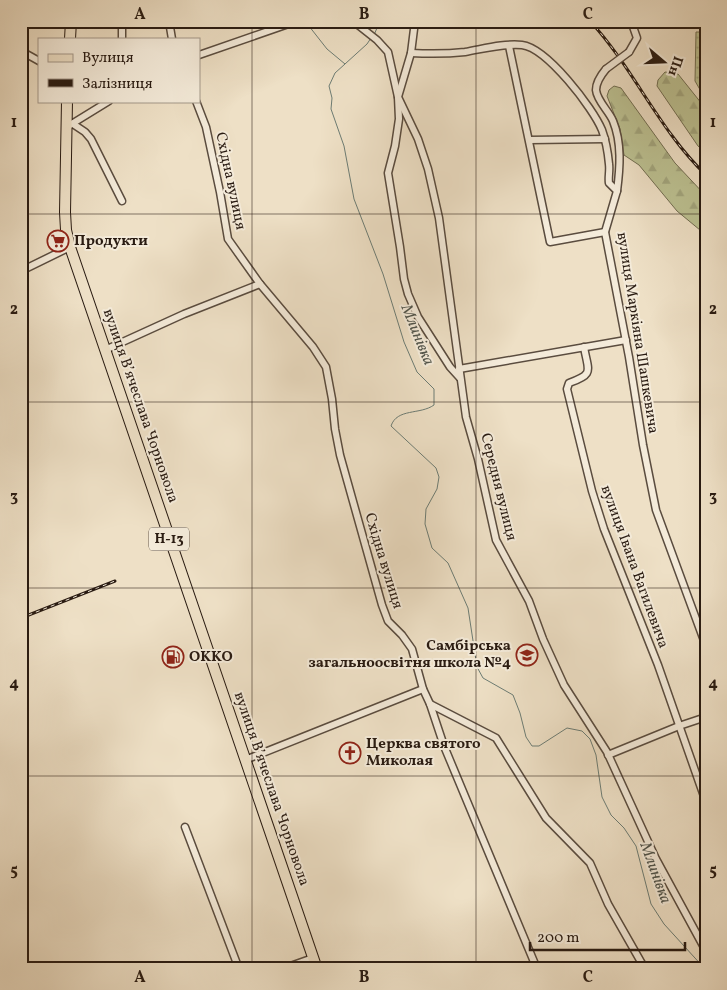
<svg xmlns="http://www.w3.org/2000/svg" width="727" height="990" viewBox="0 0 727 990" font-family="Vollkorn,serif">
	<defs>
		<pattern id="forest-firs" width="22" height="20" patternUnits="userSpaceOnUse" patternTransform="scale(1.25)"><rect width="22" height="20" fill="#bcc192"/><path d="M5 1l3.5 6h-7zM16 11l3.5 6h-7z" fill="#a2a57d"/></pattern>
		<pattern id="garden-dots" width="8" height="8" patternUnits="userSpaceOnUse" patternTransform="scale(1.25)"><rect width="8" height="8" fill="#bcc192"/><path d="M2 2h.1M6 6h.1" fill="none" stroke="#a2a57d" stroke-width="1.8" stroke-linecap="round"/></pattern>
	</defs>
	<rect width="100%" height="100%" fill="#eee0c6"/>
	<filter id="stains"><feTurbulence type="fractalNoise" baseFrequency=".004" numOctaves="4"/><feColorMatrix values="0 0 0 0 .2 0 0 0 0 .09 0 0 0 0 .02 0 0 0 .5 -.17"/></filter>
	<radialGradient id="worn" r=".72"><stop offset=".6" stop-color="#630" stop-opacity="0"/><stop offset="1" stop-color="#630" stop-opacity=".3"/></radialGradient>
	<!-- forest -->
	<g fill="url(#forest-firs)" stroke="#726e52">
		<path d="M635,21H706V27L637,24Z"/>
		<path d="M665,72L678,74L706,109V153L698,146L657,86L658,80Z"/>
		<path d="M614,86L621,88L675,163L706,196V235L677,211L639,165L624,155L620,129L607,96L609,90Z"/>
	</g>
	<!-- garden -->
	<path fill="url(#garden-dots)" stroke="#726e52" d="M696,32H706V100L695,81Z"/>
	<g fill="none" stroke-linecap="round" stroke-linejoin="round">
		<!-- stream -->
		<g stroke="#6c7c74" stroke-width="1">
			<path d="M305,21L327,49L345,64L335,73L329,86L332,98L331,109L344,146L354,199L383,274L404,342L417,372L434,389V405C420,415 397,408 391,426L436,468L439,477L437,489L426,509L425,524L432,548L448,563L468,608L477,667L483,678L513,695L520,713L526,737L532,746H539L567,728L582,731L590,739L596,755L602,797L611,815L624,828L636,846L651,904L664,924L705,969"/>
			<path d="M374,35L377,28L378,21"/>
			<path d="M345,64L367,44L371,38"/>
		</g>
		<!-- street casing -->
		<g stroke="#5a4c3f" stroke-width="9">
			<g id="street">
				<path d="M122,21V39"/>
				<path d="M169,21L172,39"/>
				<path d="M353,21L377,40L388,52L398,97L399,119L395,146L388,173L400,247L404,279L408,294L418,317L450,367L460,378"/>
				<path d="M415,21L411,53L398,97L418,139L428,169L439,218L466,417L478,459L496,540L529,601L543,639L564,685L607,752L656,859L706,951"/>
				<path d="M509,46L550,242L605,232"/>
				<path d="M21,51L39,61"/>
				<path d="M629,52L637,38L631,21"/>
				<path d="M411,53C430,54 447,54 465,52C483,49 504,43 522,45C547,48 593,108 602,130C606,141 608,153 609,164C610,171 608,177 609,183L617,191L605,232L629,357L643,445L656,510L706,646"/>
				<path d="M199,55L297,21"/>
				<path d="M606,69C601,75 596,82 596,90C597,101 609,111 613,121C622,143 620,168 617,191"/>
				<path d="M196,101L206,127L220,192L228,239L260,284L313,347L326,367L332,399L335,429L340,455L382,605L388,621L402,635L412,649L423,689L430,704L444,746L537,969"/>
				<path d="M73,124L85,132L91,139L122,201"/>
				<path d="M70,125L109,101"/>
				<path d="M530,140L605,139"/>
				<path d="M21,271L70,247"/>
				<path d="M584,347C588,371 595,374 569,383L567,389L592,491L604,529L658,665L706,802"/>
				<path d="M105,350L184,314L260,284"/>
				<path d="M459,369L626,340"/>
				<path d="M430,704L496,738L546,818L590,863L608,904L645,969"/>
				<path d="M608,755L679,726L706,717"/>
				<path d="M245,760L423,689"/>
				<path d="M185,827L239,969"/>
				<path d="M282,969L313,958"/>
			</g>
		</g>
		<!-- primary casing -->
		<g stroke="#291b12" stroke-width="12">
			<g id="primary">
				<path d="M70,39L71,21"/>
				<path d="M67,101L65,212L66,230L70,247L317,969"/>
			</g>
		</g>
		<!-- street -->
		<use href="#street" stroke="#f4ebda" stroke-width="6"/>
		<!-- primary -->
		<use href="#primary" stroke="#eee0c6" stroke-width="10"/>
		<!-- rail casing -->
		<g stroke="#291b12" stroke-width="3">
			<g id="rail">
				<path d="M590,21C634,69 659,130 706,175"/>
				<path d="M21,618L115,581"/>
			</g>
		</g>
		<!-- rail -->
		<use href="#rail" stroke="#f4ebda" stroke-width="1" stroke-dasharray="4" stroke-linecap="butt"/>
		<!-- street-bridge casing -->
		<g stroke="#5a4c3f" stroke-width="9" stroke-linecap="butt">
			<path id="street-bridge" d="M606,69L629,52"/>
		</g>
		<!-- street-bridge -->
		<use href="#street-bridge" stroke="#f4ebda" stroke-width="6"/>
	</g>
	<!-- grid -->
	<path fill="none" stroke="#291b12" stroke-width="1" stroke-opacity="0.55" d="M252,21V969M476,21V969M21,214H706M21,402H706M21,588H706M21,776H706"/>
	<!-- icons -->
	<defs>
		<g id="supermarket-ring" transform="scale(1.125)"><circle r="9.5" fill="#f4ebda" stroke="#8f2418" stroke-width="1.5"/><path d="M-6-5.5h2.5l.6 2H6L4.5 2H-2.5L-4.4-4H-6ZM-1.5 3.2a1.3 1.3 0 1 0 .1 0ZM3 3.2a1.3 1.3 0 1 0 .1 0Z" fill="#8f2418"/></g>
		<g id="school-ring" transform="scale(1.125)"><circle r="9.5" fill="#f4ebda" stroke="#8f2418" stroke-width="1.5"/><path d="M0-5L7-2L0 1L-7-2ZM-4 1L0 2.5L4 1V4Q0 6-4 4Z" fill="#8f2418"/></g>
		<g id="fuel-ring" transform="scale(1.125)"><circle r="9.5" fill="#f4ebda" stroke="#8f2418" stroke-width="1.5"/><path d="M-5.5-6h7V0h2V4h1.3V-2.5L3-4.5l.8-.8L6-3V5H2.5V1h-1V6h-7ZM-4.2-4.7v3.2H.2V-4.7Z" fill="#8f2418"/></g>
		<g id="church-ring" transform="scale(1.125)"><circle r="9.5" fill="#f4ebda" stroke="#8f2418" stroke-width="1.5"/><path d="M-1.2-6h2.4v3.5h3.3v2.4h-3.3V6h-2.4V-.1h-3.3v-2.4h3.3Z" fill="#8f2418"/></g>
	</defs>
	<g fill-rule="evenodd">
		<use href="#supermarket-ring" x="58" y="241"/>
		<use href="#school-ring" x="527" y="655"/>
		<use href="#fuel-ring" x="173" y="657"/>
		<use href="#church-ring" x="350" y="753"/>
	</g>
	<g text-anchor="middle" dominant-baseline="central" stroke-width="4" stroke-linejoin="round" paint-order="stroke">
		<!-- shield labels -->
		<rect fill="#f4ebda" stroke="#66594e" stroke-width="1" x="149" y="527.5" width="40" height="23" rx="4"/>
		<g font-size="14" font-weight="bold" fill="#291b12">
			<text x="169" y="539">Н-13</text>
		</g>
		<!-- street labels -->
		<g font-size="15" fill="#291b12" stroke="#f4ebda">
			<text transform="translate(230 181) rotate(78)">Східна вулиця</text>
			<text transform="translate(637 333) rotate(81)">вулиця Маркіяна Шашкевича</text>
			<text transform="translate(140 406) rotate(71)">вулиця Вʼячеслава Чорновола</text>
			<text transform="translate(498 487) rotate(76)">Середня вулиця</text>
			<text transform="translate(383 561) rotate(73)">Східна вулиця</text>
			<text transform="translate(634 567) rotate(70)">вулиця Івана Вагилевича</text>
			<text transform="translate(271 789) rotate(71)">вулиця Вʼячеслава Чорновола</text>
		</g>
		<!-- poi labels -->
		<g font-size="15" font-weight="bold" fill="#291b12" stroke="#f4ebda" text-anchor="start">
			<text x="74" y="241">Продукти</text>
			<text x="511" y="646" text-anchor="end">Самбірська<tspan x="511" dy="17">загальноосвітня школа №4</tspan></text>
			<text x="189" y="657">OKKO</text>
			<text x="366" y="744">Церква святого<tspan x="366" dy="17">Миколая</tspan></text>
		</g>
		<!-- water labels -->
		<g font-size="16" font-style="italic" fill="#50544b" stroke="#f4ebda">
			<text transform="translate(417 335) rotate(68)">Млинівка</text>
			<text transform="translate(655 873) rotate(70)">Млинівка</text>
		</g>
	</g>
	<!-- margin -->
	<rect width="727" height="990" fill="none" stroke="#eee0c6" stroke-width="55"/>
	<!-- legend -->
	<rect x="38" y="38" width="162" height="65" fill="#f4ebda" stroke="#a3988a"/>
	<rect x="48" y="54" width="25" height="8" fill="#eee0c6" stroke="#a3988a"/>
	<text x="82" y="62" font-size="15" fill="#291b12">Вулиця</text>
	<rect x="48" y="79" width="25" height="8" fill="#291b12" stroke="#a3988a"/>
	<text x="82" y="88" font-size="15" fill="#291b12">Залізниця</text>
	<!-- north arrow -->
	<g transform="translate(664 62) rotate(109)" stroke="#f4ebda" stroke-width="4" paint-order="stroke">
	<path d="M0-4L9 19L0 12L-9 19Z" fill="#291b12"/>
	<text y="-8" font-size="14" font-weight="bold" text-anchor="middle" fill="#291b12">Пн</text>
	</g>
	<!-- scale -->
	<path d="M530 942v8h155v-8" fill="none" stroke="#291b12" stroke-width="2.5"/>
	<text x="537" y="942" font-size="15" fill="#291b12" stroke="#f4ebda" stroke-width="4" paint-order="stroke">200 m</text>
	<rect x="28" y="28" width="672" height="934" fill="none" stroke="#291b12" stroke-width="2"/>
	<g font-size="16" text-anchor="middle" font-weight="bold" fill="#291b12">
		<text x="140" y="19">A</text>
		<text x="364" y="19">B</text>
		<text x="588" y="19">C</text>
		<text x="14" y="127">1</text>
		<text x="713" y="127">1</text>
		<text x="14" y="314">2</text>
		<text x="713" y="314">2</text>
		<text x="14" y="501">3</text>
		<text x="713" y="501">3</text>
		<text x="14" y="688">4</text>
		<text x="713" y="688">4</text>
		<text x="14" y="875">5</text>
		<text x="713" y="875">5</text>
		<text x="140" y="982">A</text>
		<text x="364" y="982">B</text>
		<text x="588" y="982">C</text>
	</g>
	<rect width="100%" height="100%" filter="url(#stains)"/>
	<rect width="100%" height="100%" fill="url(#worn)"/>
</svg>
